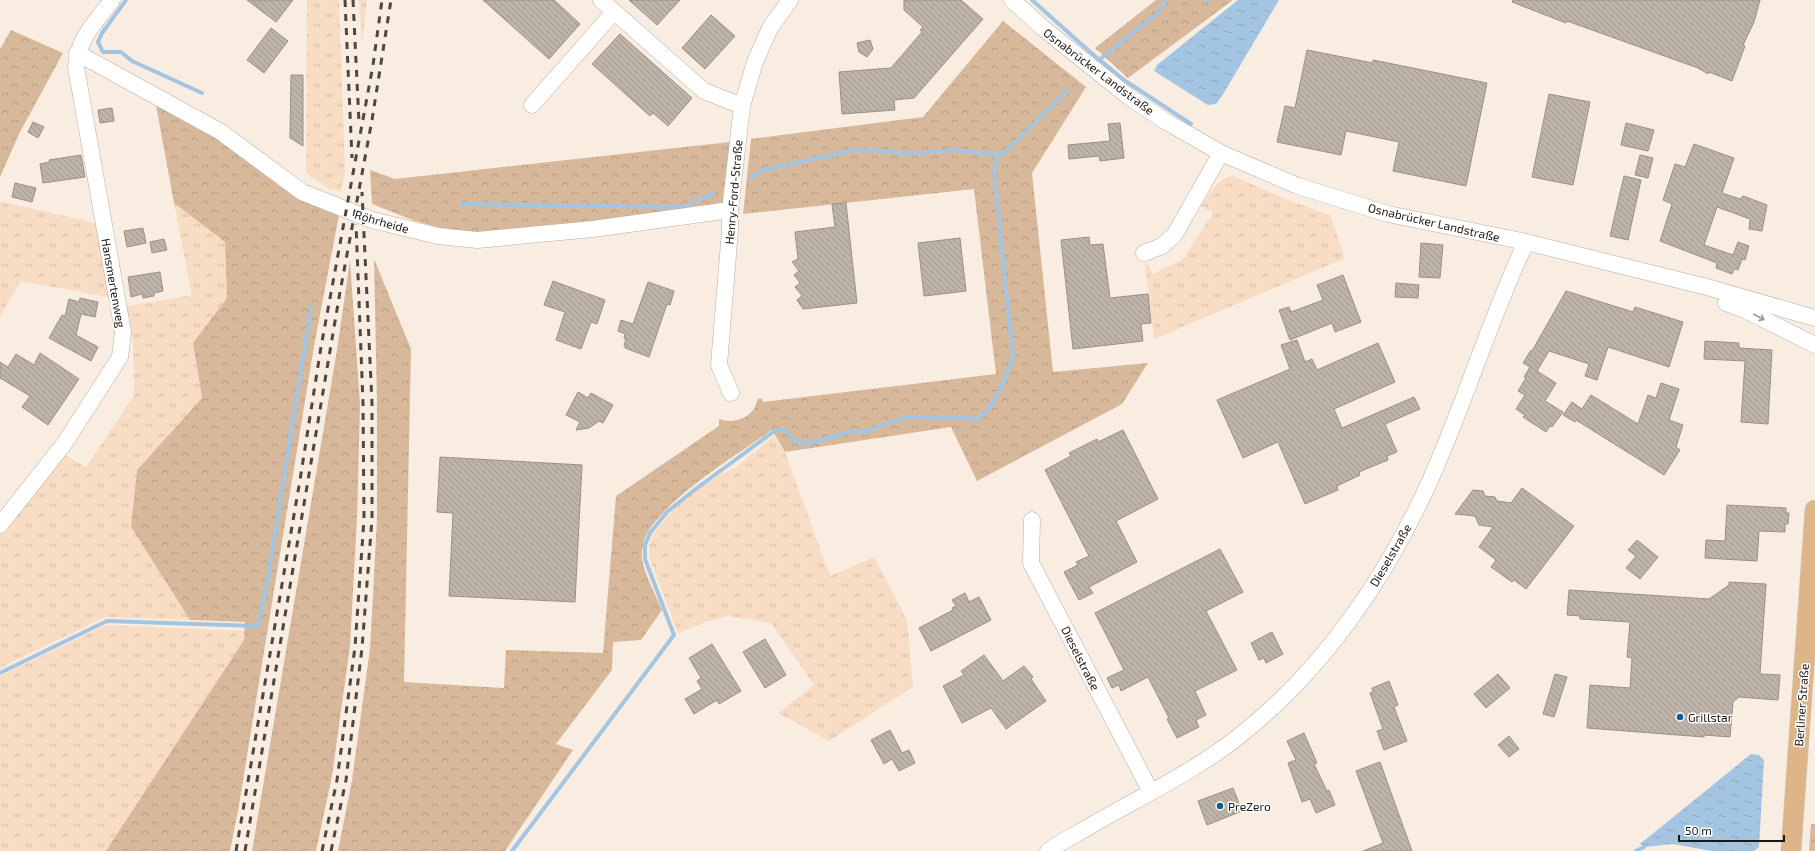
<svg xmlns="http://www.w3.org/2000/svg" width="1815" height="851" viewBox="0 0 1815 851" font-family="'Exo 2',sans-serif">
	<defs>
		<pattern id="grass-tufts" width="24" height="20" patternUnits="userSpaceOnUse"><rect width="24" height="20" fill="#f8ddc4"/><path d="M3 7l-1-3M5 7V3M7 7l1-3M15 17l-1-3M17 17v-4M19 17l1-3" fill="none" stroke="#d4bda8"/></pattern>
		<pattern id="forest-crowns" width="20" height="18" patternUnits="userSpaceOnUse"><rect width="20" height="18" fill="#d8b89a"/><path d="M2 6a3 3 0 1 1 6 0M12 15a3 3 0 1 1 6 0" fill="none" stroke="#b99d84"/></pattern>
		<pattern id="water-ripples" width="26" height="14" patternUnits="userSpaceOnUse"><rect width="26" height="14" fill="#a4c5e2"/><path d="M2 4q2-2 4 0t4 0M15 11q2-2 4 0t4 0" fill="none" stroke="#8da8c1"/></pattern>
		<pattern id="building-back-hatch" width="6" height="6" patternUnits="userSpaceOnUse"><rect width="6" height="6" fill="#beb3a9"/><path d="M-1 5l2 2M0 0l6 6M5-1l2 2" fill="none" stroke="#a39991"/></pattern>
	</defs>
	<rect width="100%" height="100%" fill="#f9ede2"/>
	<!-- grass -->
	<g fill="url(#grass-tufts)">
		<path d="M307,0H339L345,173L341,191L329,189L306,173Z"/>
		<path d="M359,0H367L362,46Z"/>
		<path d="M1233,176L1290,201L1330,215L1345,258L1154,339L1145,264L1147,263L1153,274L1183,259L1213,213L1201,206C1210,193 1217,178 1233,176Z"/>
		<path d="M0,201L99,224L113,298L21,281L0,316Z"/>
		<path d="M174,203L225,242L227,298L193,343L202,398L137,470L131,527L190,620L105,617L0,668V535L63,454L86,467L134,396L133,340L124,307L192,295Z"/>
		<path d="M774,436L785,452L830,576L874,557L907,620L913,687L829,741L778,713L814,685L771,623L729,616L705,622L678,633L649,557V545L654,533L672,511L698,489L719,475L735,468Z"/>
		<path d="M106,625L245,631L244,640L106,851H0V676Z"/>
	</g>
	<!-- forest -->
	<g fill="url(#forest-crowns)">
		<path d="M1156,0H1233L1128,78L1095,48Z"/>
		<path d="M1003,21L1086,87L1032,173L1053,372L1148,363L1122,404L977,481L951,427L785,452L772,430C735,456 674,493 649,530C644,538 641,549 642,559C644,573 656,596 662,610L641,640L613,642L612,670L556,744L573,750L505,851H338L352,780L370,649L377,520V403L374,259L411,349L404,682L504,688L506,650L603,653L616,496L719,426V419C730,423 744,421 752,411C755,409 756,403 758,399L761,398L763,402L996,374L974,189L743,214L751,139L923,117Z"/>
		<path d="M11,30L63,53L19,134L0,177V49Z"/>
		<path d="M155,100L216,135L339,215L314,346L238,811L230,851H106L244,640L245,622L190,620L131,527L137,470L202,398L193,343L227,298L225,242L174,203Z"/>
		<path d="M730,142L723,207L471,236L415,221L372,204L370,170L395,179Z"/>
		<path d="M350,260L360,404L357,519L350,646L332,776L316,851H252L337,350Z"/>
		<path d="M1811,824H1815V851H1809Z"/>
	</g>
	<!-- water -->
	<g fill="url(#water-ripples)">
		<path d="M1238,0H1279L1222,96L1216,104L1208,105L1154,71L1157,65Z"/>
		<path d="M1751,754L1759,755L1764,760L1759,847L1754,851H1712L1673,844L1644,847L1640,844Z"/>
	</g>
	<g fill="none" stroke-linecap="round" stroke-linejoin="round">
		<!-- stream -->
		<g stroke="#a4c5e2" stroke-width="4">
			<path d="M126,0L102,33L98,42L103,52H121L132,61L202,93"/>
			<path d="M1032,0L1089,51L1124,80L1191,124"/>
			<path d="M1206,0H1209"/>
			<path d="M1099,60L1157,14L1167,0"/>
			<path d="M752,177L763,170L860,149L909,154L956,150L998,155L1004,153L1068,90"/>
			<path d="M461,204L682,207L714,193"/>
			<path d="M0,673L107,621L258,626L267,583L311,307"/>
			<path d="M512,851L674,635L645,559V545L650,533L667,512L697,488L776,430H785L793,440L808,444L848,432L868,431L903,418H968L977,420C997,404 1004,380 1013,357L994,171L998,155"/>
			<path d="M1636,851L1644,847"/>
		</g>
	</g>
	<!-- building -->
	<g fill="url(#building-back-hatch)" stroke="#9b9086">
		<path d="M247,0H293L276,22Z"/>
		<path d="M483,0H554L580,24L549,59Z"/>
		<path d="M629,0H680L657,25Z"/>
		<path d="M904,0H961L983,19L914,98L894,100L895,110L842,114L839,72L891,68L922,32L920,30L923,27L904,10Z"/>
		<path d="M1513,0H1760L1754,22L1743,45L1745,46L1732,81L1709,72L1708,74L1698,68L1567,21L1566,23L1512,2Z"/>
		<path d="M711,15L735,36L705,69L682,48Z"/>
		<path d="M271,28L288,41L264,73L247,60Z"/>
		<path d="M620,34L692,98L668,126L653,113L650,116L592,64Z"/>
		<path d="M870,40L873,49L867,57L859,52L857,43Z"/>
		<path d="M1307,50L1373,63V60L1487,83L1466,186L1393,171L1399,142L1346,131L1341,155L1277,142L1285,106L1295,108Z"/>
		<path d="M291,75H303V146L290,138Z"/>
		<path d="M1549,94L1590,102L1573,185L1532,177Z"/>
		<path d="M112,108L114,121L100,123L98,110Z"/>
		<path d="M33,122L44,127L38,138L28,132Z"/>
		<path d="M1120,123L1124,158L1100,161L1099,156L1069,159L1068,145L1110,141L1108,124Z"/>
		<path d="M1626,123L1654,130L1648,151L1621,145Z"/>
		<path d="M1694,144L1734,158L1722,193L1740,199L1743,196L1767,205L1762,231L1749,229L1750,219L1717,207L1704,245L1733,255L1738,242L1749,246L1745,260L1742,259L1738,270L1734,269L1732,274L1716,268L1717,263L1660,241L1672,204L1663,200L1675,164L1685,167Z"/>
		<path d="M81,155L85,177L43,183L40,164L50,162L49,160Z"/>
		<path d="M1640,155L1653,158L1648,178L1635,175Z"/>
		<path d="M1624,176L1641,180L1628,240L1610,236Z"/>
		<path d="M15,183L36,188L32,202L12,197Z"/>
		<path d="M846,203L857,303L803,309L797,300L802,296L795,287L800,283L794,275L799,271L792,262L798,259L795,232L835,227L832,204Z"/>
		<path d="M143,228L146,243L127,247L124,231Z"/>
		<path d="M1089,237L1090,245L1103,244L1110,298L1148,294L1151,323L1141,324L1143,341L1073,349L1061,240Z"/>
		<path d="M960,238L966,291L924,296L918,243Z"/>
		<path d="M164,239L167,250L152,253L150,242Z"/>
		<path d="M1421,243L1443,245L1440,278L1419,277Z"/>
		<path d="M160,272L163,291L154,293V296L143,298L142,294L131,297L128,277Z"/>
		<path d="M1343,275L1361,322L1335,332L1332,323L1290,340L1279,310L1289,307L1291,312L1323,300L1317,285Z"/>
		<path d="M553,281L605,300L597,324L591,322L581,349L556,340L565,312L544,305Z"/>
		<path d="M648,282L674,291L670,305L667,304L649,357L625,348L626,346H624L626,339L624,338L625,334L618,331L621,320L633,324Z"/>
		<path d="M1396,283L1419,285L1418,298L1395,297Z"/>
		<path d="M1566,291L1633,312L1635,307L1683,322L1669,367L1608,347L1597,380L1585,376L1589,364L1549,351L1537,371L1556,383L1545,401L1563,412L1552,427L1550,426L1546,432L1523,417L1525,415L1516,409L1525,395L1518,391L1526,378L1524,377L1530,367L1523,363L1531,350L1532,351Z"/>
		<path d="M80,298L98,302L95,317L81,314L76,335L98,347L91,361L49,338L62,315L65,316L69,299L79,302Z"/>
		<path d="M1297,340L1305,362L1312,359L1317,370L1378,343L1395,382L1334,409L1342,428L1414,397L1420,409L1385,424L1397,452L1387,456L1388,460L1359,472L1360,475L1337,486L1338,490L1305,504L1278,442L1243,458L1217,400L1290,369L1281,345Z"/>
		<path d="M1705,341L1739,343V348L1772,350L1768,424L1741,422L1745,361L1704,359Z"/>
		<path d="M40,353L79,379L48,425L22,407L30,396L0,378V362L8,367L16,354L34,365Z"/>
		<path d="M1661,383L1679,389L1669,420L1683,425L1676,447L1680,450L1664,475L1576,420L1575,422L1563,415L1572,402L1582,409L1591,395L1638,424L1648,395L1656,398Z"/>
		<path d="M578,392L588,398L591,393L613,405L603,423L599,421L589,428L576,430L580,422L566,415Z"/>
		<path d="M1123,430L1158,499L1116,521L1137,562L1089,587L1093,593L1079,600L1064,572L1078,565L1076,562L1089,556L1045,470L1071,456L1069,453L1097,439L1098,442Z"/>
		<path d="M440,457L582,465L575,602L449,596L453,513L437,512Z"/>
		<path d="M1522,488L1574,526L1526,589L1514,580L1512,582L1491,567L1496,560L1479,547L1493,527L1479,525L1475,516L1455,514L1473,490L1483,491L1485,496L1495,497L1497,501L1511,503Z"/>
		<path d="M1727,505L1786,508V513H1789L1788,524H1785V532L1759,531L1757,561L1705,558L1706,540L1725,541Z"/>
		<path d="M1637,540L1658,557L1640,579L1626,568L1636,556L1628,550Z"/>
		<path d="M1220,549L1243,592L1206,611L1237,670L1195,691L1206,715L1196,720L1199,727L1177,738L1167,719L1169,718L1148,677L1121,691L1119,685L1112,688L1107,678L1124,670L1095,613Z"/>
		<path d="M1729,582L1766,584L1760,674L1780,675L1778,700L1739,697L1733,702L1730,737L1704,735V737L1587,728L1590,685L1630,688L1632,658L1627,657L1630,622L1580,619V616L1567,615L1569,590L1709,599L1729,585Z"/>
		<path d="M965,593L969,602L979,597L991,620L931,651L919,628L953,610L952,608L956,606L952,600Z"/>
		<path d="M1272,632L1283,654L1266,663L1264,658L1259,660L1251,643Z"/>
		<path d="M765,639L786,675L765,688L743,652Z"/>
		<path d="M712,644L741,691L719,704L717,700L694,714L685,699L702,689L697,681L701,678L689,658Z"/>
		<path d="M984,655L1003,681L1024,666L1033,677L1031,679L1046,701L1006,729L991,708L962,723L943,686L964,675L961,671Z"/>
		<path d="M1498,674L1510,688L1486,708L1474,694Z"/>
		<path d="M1555,674L1567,677L1554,717L1543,714Z"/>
		<path d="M1389,681L1398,705L1394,707L1407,741L1384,750L1377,731L1383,729L1370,693L1373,692L1372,688Z"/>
		<path d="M890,730L902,753L909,750L915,763L899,771L892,759L884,764L871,740Z"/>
		<path d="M1304,733L1317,763L1314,764L1327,791L1329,790L1335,805L1316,813L1310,799L1302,802L1288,763L1296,760L1287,741Z"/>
		<path d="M1509,736L1519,749L1509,757L1498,745Z"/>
		<path d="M1380,762L1412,851H1363L1383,843L1356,771Z"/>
		<path d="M1233,788L1242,811L1207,825L1198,801Z"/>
	</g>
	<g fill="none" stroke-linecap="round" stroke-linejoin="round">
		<!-- minor casing -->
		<g stroke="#b9aea3" stroke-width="17">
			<g id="minor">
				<path d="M601,0L704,91L742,106"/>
				<path d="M1012,0L1043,28L1129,97L1165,121L1221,153L1298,186L1388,214L1526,242L1707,287L1815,318"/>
				<path d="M77,53L221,132L302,192L372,220L438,236L477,240L593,229L730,210"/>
				<path d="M532,105L614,12"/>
				<path d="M1144,253L1162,246L1175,234L1221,153"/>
				<path d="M1726,303L1745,310L1815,345"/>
				<path d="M731,393L719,365L730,230V210L742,106L755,62L770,28L790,0"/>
				<path d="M1032,520L1031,563L1151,792"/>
				<path d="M0,525L64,444L120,357L123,332L76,67C78,38 95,23 112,0"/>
				<path d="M1048,851C1063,840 1081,832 1097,822C1144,795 1195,771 1238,737C1322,671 1384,581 1428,485C1464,406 1489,321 1526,242"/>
			</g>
		</g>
		<!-- major casing -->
		<g stroke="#d1d1d0" stroke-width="21">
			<path id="major" d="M1791,851L1815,510"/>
		</g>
		<!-- minor -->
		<use href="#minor" stroke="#fff" stroke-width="16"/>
		<!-- major -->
		<use href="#major" stroke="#deb589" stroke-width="20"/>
		<!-- rail -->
		<g stroke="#4d4742" stroke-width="3" stroke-dasharray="7 7" stroke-linecap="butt">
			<path d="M345,0L352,158"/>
			<path d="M353,0L359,122"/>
			<path d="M236,851L300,480L321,347L373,65L382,0"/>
			<path d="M245,851L340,292L372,120L391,0"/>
			<path d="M322,851L337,780L355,647L364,519L363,403L356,224"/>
			<path d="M331,851L346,780L362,648L372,519V403L362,192"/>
		</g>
	</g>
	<!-- one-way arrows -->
	<defs><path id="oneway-shaft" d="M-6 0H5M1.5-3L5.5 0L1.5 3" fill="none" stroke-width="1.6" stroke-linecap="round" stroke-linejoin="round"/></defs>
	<use stroke="#989795" href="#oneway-shaft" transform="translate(1759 317) rotate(27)"/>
	<!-- markers -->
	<g fill="#125b8e" stroke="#fff" stroke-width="1.5">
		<circle cx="1680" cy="717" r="4"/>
		<circle cx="1220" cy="806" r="4"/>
	</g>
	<g text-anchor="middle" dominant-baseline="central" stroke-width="3" stroke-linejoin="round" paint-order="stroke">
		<!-- street labels -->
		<g font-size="12" fill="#1b1713" stroke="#fff">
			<text transform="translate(1099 71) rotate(37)">Osnabrücker Landstraße</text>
			<text transform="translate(733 192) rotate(-85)">Henry-Ford-Straße</text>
			<text transform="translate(382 221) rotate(16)">Röhrheide</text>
			<text transform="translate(1434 222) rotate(13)">Osnabrücker Landstraße</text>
			<text transform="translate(114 283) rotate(80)">Hansmertenweg</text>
			<text transform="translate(1390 555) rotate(-60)">Dieselstraße</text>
			<text transform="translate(1081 658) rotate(63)">Dieselstraße</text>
			<text transform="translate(1801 705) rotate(-86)">Berliner Straße</text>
		</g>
		<!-- poi labels -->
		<g font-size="12" fill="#1b1713" stroke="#fff" text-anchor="start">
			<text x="1688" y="717">Grillstar</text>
			<text x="1228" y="806">PreZero</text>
		</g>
	</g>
	<!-- scale -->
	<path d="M1679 835v6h105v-6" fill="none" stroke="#1b1713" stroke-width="2"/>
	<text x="1685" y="835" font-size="12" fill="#1b1713" stroke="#ffffff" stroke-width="3" paint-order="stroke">50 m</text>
</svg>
